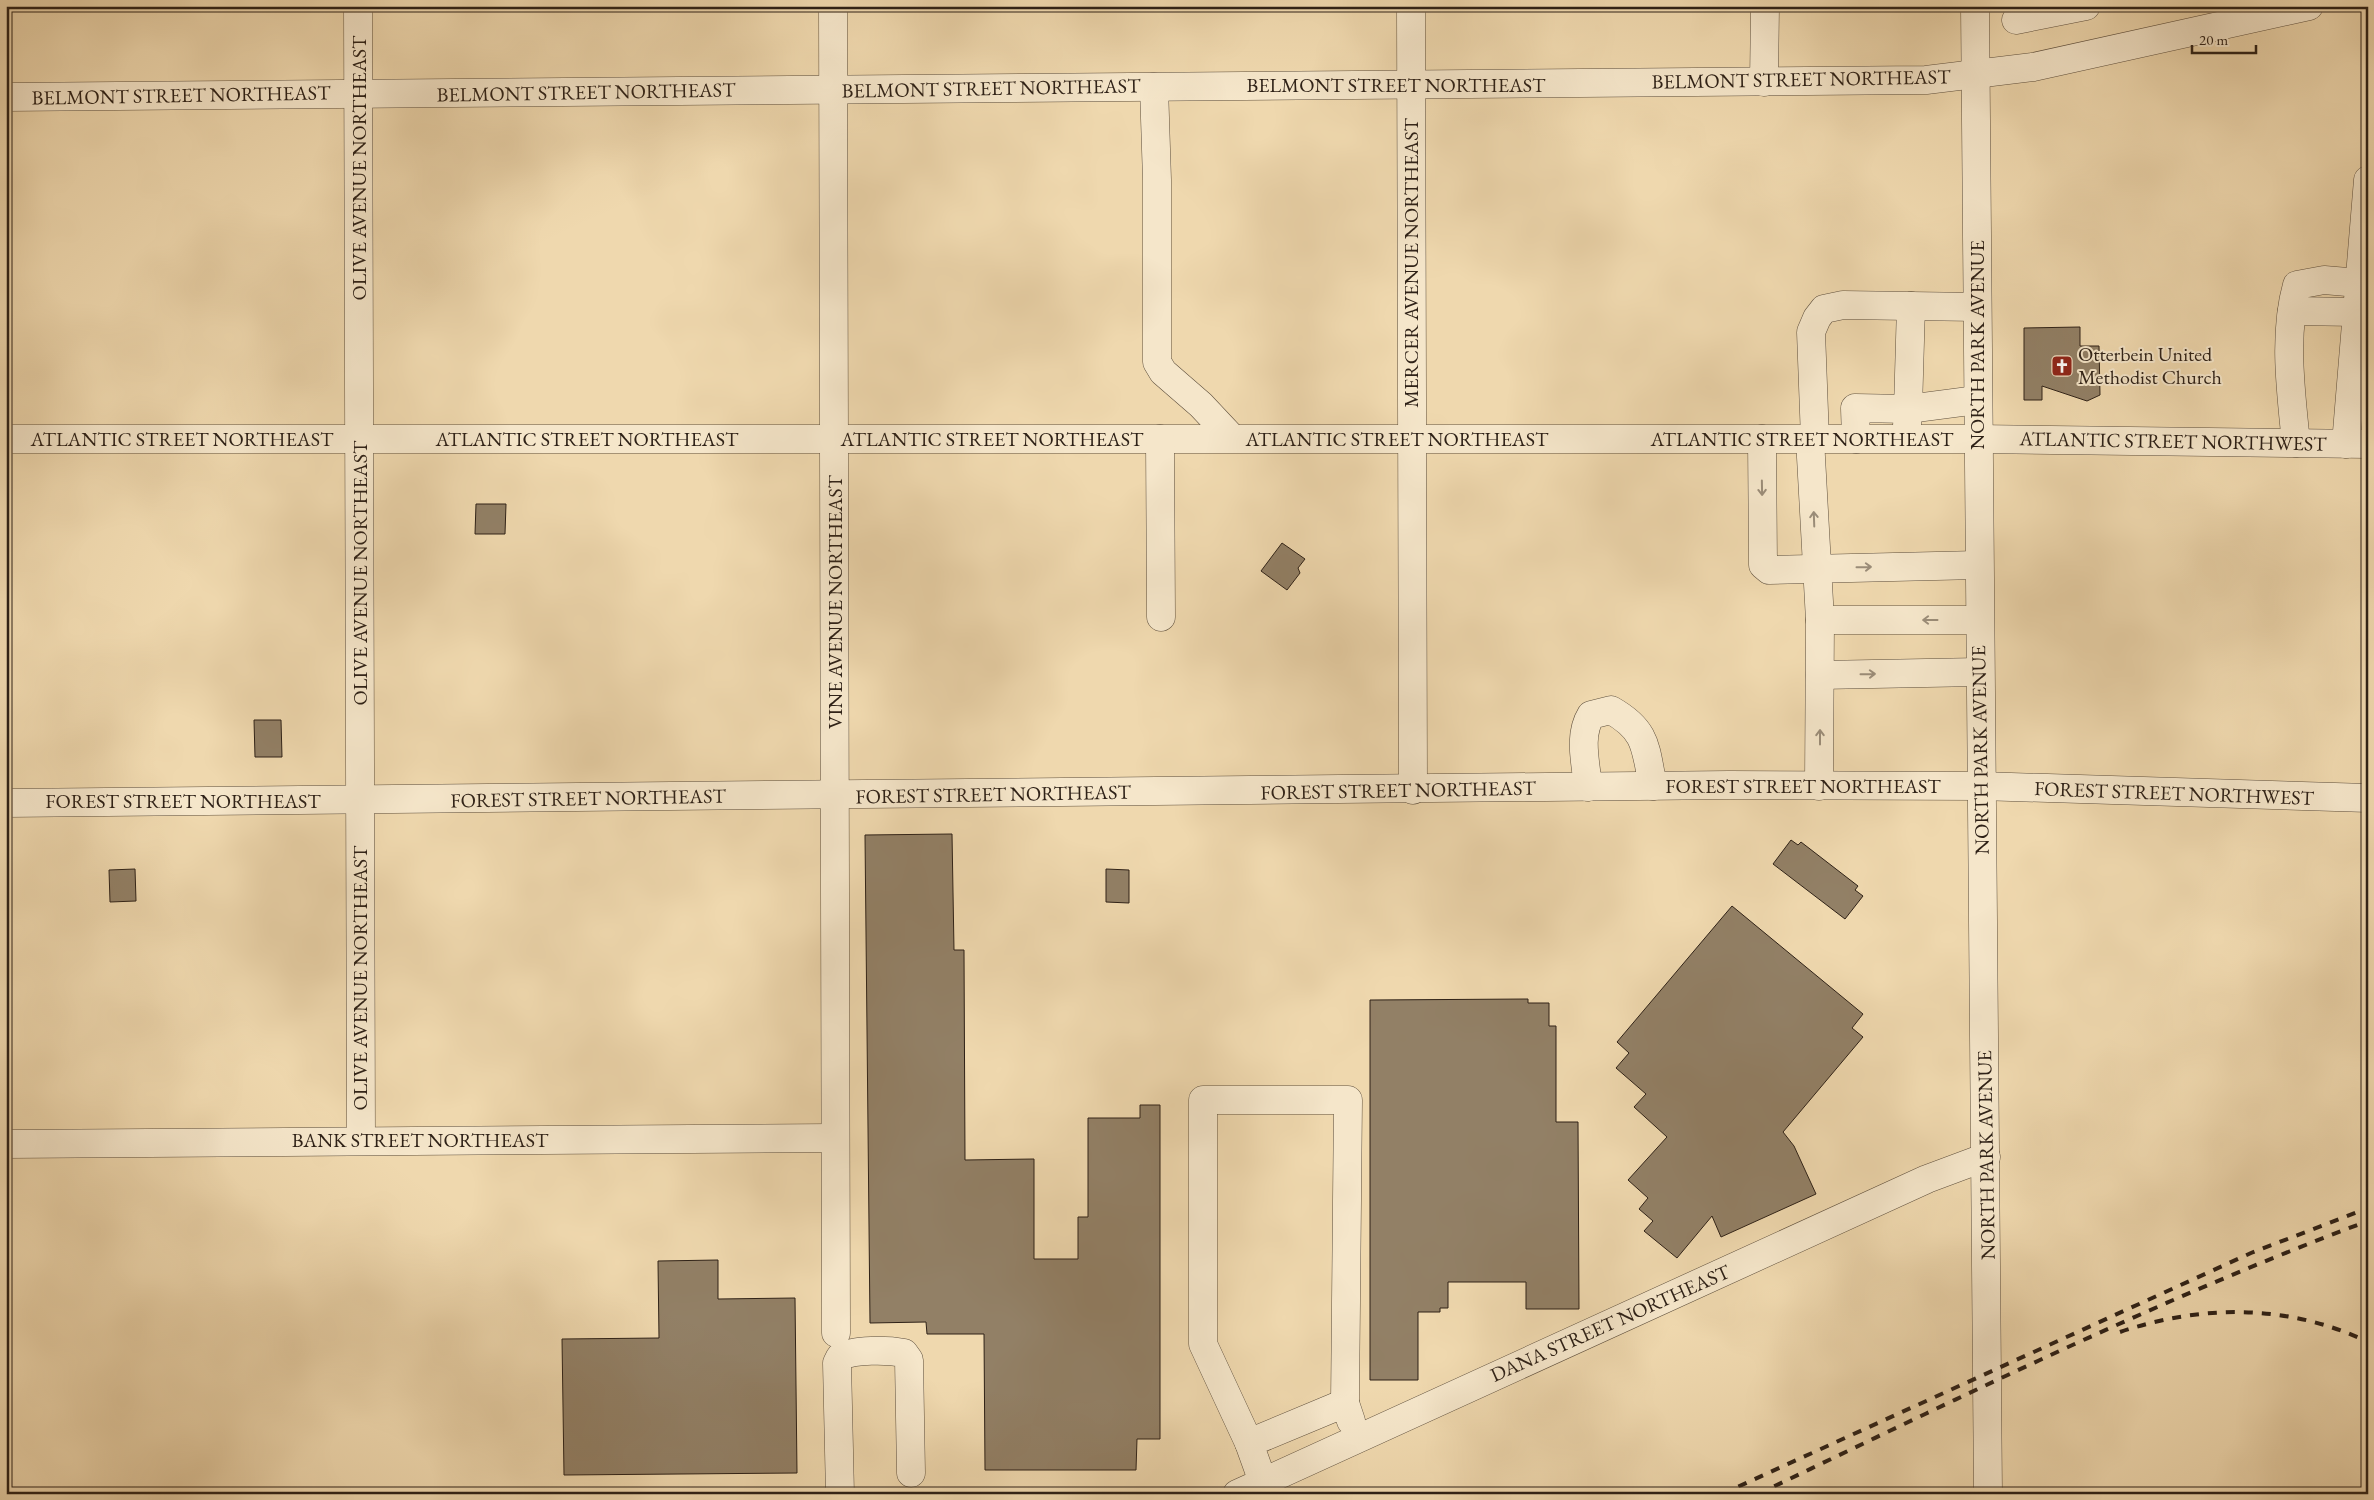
<svg xmlns="http://www.w3.org/2000/svg" width="2374" height="1500" viewBox="0 0 2374 1500" font-family="'EB Garamond',serif">
	<rect width="100%" height="100%" fill="#efd8ae"/>
	<filter id="stains"><feTurbulence type="fractalNoise" baseFrequency=".004" numOctaves="4"/><feColorMatrix values="0 0 0 0 .2 0 0 0 0 .09 0 0 0 0 .02 0 0 0 .5 -.17"/></filter>
	<radialGradient id="worn" r=".72"><stop offset=".6" stop-color="#630" stop-opacity="0"/><stop offset="1" stop-color="#630" stop-opacity=".3"/></radialGradient>
	<!-- building -->
	<g fill="#928066" stroke="#2e2117">
		<path d="M2080,327V346H2099L2100,395L2087,401L2042,386V400H2024V328Z"/>
		<path d="M476,504H506L505,534H475Z"/>
		<path d="M1282,543L1305,559L1298,568L1300,573L1287,590L1261,571Z"/>
		<path d="M254,720H281L282,757H255Z"/>
		<path d="M952,834L954,950H964L965,1160L1034,1159V1259H1078V1217H1088V1118H1140V1105H1160V1439H1137L1136,1470H985L984,1334H927L926,1322L870,1323L865,835Z"/>
		<path d="M1791,840L1798,845L1801,842L1858,886L1855,890L1863,896L1845,919L1773,864Z"/>
		<path d="M135,869L136,901L110,902L109,870Z"/>
		<path d="M1106,869L1129,870V903L1106,902Z"/>
		<path d="M1732,906L1863,1014L1852,1028L1863,1037L1783,1132L1794,1146L1816,1194L1721,1237L1712,1216L1677,1258L1644,1231L1653,1221L1639,1209L1648,1198L1628,1180L1667,1137L1634,1107L1646,1094L1616,1068L1629,1053L1617,1042Z"/>
		<path d="M1528,999V1003H1549V1026H1556V1122H1578L1579,1309H1526V1282H1448V1308H1440V1312H1418V1380H1370V1000Z"/>
		<path d="M718,1260V1299L795,1298L797,1473L564,1475L562,1339L659,1338L658,1261Z"/>
	</g>
	<g fill="none" stroke-linecap="round" stroke-linejoin="round">
		<!-- minor casing -->
		<g stroke="#5e4f3d" stroke-width="29">
			<g id="minor">
				<path d="M358,6L361,1140"/>
				<path d="M833,6L836,1333"/>
				<path d="M1411,6L1413,790"/>
				<path d="M1975,6L1988,1494"/>
				<path d="M2016,20L2086,6"/>
				<path d="M1764,82L1765,6"/>
				<path d="M1154,87L1157,180V362L1163,372L1201,405L1232,438"/>
				<path d="M6,97L1926,80L2033,67L2309,6"/>
				<path d="M1911,306L1908,409L1977,400"/>
				<path d="M2292,311L2357,312"/>
				<path d="M6,439H1977L2368,444"/>
				<path d="M1160,439L1161,617"/>
				<path d="M1762,439L1763,565L1769,570L1978,565"/>
				<path d="M1810,439L1820,620L1819,786"/>
				<path d="M1815,439L1811,332L1817,318L1824,309L1843,305L1977,307"/>
				<path d="M1856,439L1855,408L1908,409L1907,426"/>
				<path d="M2296,443C2291,392 2283,335 2297,285L2324,280L2359,283"/>
				<path d="M2346,444L2368,180"/>
				<path d="M1820,620H1979"/>
				<path d="M1820,675L1979,672"/>
				<path d="M1588,787C1586,763 1578,736 1591,715L1611,710C1648,731 1645,748 1653,786"/>
				<path d="M6,803L1729,785L1980,786L2368,798"/>
				<path d="M6,1144L834,1138"/>
				<path d="M1249,1443L1203,1344V1100H1348L1345,1403"/>
				<path d="M1263,1482L1249,1443L1345,1403L1351,1421"/>
				<path d="M840,1494L837,1363L840,1357C854,1349 888,1350 904,1353L909,1360L911,1473"/>
				<path d="M1237,1494L1927,1179L1986,1157"/>
			</g>
		</g>
		<!-- minor -->
		<use href="#minor" stroke="#f5e6ca" stroke-width="28"/>
		<!-- rail -->
		<g stroke="#2e2117" stroke-width="4" stroke-dasharray="9 9" stroke-linecap="butt">
			<path d="M2120,1332C2203,1304 2289,1304 2368,1342"/>
			<path d="M1722,1494L2251,1253L2368,1208"/>
			<path d="M1758,1494C1959,1398 2159,1299 2368,1221"/>
		</g>
	</g>
	<!-- one-way arrows -->
	<defs><path id="oneway-shaft" d="M-6 0H5M1.5-3L5.5 0L1.5 3" fill="none" stroke-width="1.6" stroke-linecap="round" stroke-linejoin="round" transform="scale(1.25)"/></defs>
	<g stroke="#9b8d79">
		<use href="#oneway-shaft" transform="translate(1762 488) rotate(89)"/>
		<use href="#oneway-shaft" transform="translate(1814 519) rotate(-92)"/>
		<use href="#oneway-shaft" transform="translate(1864 567) rotate(-1)"/>
		<use href="#oneway-shaft" transform="translate(1930 620) rotate(180)"/>
		<use href="#oneway-shaft" transform="translate(1868 674) rotate(-1)"/>
		<use href="#oneway-shaft" transform="translate(1820 737) rotate(-90)"/>
	</g>
	<!-- icons -->
	<defs>
		<g id="church-square" transform="scale(1.125)"><rect x="-9" y="-9" width="18" height="18" rx="4" fill="#8f2418" stroke="#f5e6ca"/><path d="M-1.2-6h2.4v3.5h3.3v2.4h-3.3V6h-2.4V-.1h-3.3v-2.4h3.3Z" fill="#fff"/></g>
	</defs>
	<g fill-rule="evenodd">
		<use href="#church-square" x="2062" y="366"/>
	</g>
	<g text-anchor="middle" dominant-baseline="central" stroke-width="4" stroke-linejoin="round" paint-order="stroke">
		<!-- street labels -->
		<g font-size="20" fill="#2e2117" stroke="#f5e6ca">
			<text transform="translate(1801 79) rotate(-1)">BELMONT STREET NORTHEAST</text>
			<text x="1396" y="85">BELMONT STREET NORTHEAST</text>
			<text transform="translate(991 88) rotate(-1)">BELMONT STREET NORTHEAST</text>
			<text transform="translate(586 92) rotate(-1)">BELMONT STREET NORTHEAST</text>
			<text transform="translate(181 95) rotate(-1)">BELMONT STREET NORTHEAST</text>
			<text transform="translate(359 168) rotate(-90)">OLIVE AVENUE NORTHEAST</text>
			<text transform="translate(1411 263) rotate(-90)">MERCER AVENUE NORTHEAST</text>
			<text transform="translate(1977 345) rotate(-90)">NORTH PARK AVENUE</text>
			<text x="182" y="439">ATLANTIC STREET NORTHEAST</text>
			<text x="587" y="439">ATLANTIC STREET NORTHEAST</text>
			<text x="992" y="439">ATLANTIC STREET NORTHEAST</text>
			<text x="1397" y="439">ATLANTIC STREET NORTHEAST</text>
			<text x="1802" y="439">ATLANTIC STREET NORTHEAST</text>
			<text transform="translate(2173 441) rotate(1)">ATLANTIC STREET NORTHWEST</text>
			<text transform="translate(360 573) rotate(-90)">OLIVE AVENUE NORTHEAST</text>
			<text transform="translate(835 602) rotate(-90)">VINE AVENUE NORTHEAST</text>
			<text transform="translate(1980 750) rotate(-91)">NORTH PARK AVENUE</text>
			<text x="1803" y="786">FOREST STREET NORTHEAST</text>
			<text transform="translate(1398 790) rotate(-1)">FOREST STREET NORTHEAST</text>
			<text transform="translate(2174 793) rotate(2)">FOREST STREET NORTHWEST</text>
			<text transform="translate(993 794) rotate(-1)">FOREST STREET NORTHEAST</text>
			<text transform="translate(588 798) rotate(-1)">FOREST STREET NORTHEAST</text>
			<text x="183" y="801">FOREST STREET NORTHEAST</text>
			<text transform="translate(360 978) rotate(-90)">OLIVE AVENUE NORTHEAST</text>
			<text x="420" y="1140">BANK STREET NORTHEAST</text>
			<text transform="translate(1986 1155) rotate(-91)">NORTH PARK AVENUE</text>
			<text transform="translate(1610 1323) rotate(-24)">DANA STREET NORTHEAST</text>
		</g>
		<!-- poi labels -->
		<g font-size="20" fill="#2e2117" stroke="#f5e6ca" text-anchor="start">
			<text x="2078" y="354">Otterbein United<tspan x="2078" dy="23">Methodist Church</tspan></text>
		</g>
	</g>
	<!-- margin -->
	<rect width="2374" height="1500" fill="none" stroke="#efd8ae" stroke-width="25"/>
	<rect x="8" y="8" width="2359" height="1485" fill="none" stroke="#2e2117" stroke-width="2.5"/>
	<rect x="12" y="12" width="2349" height="1475" fill="none" stroke="#2e2117"/>
	<!-- scale -->
	<path d="M2192 45v8h64v-8" fill="none" stroke="#2e2117" stroke-width="2.5"/>
	<text x="2199" y="45" font-size="15" fill="#2e2117" stroke="#f5e6ca" stroke-width="4" paint-order="stroke">20 m</text>
	<rect width="100%" height="100%" filter="url(#stains)"/>
	<rect width="100%" height="100%" fill="url(#worn)"/>
</svg>
